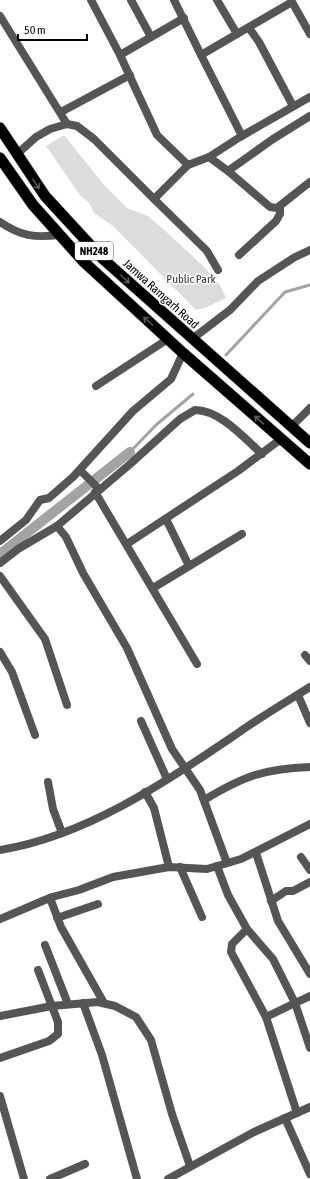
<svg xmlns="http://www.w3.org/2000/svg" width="310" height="1179" viewBox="0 0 310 1179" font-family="'Asap Condensed',sans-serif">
	<rect width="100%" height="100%" fill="#fff"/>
	<!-- park -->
	<path fill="#dcdcdc" d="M64,135L105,186L127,208L148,216L172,237L204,267L220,285L226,298L207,307L196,310L113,226L94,213L90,204L80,195L46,146Z"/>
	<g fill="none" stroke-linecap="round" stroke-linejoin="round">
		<!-- stream -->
		<g stroke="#a3a3a3" stroke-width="3">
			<path d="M226,355L285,292L310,285"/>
			<path d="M130,452L156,425L193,394"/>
		</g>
		<!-- canal -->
		<path stroke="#a3a3a3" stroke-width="10" d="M0,554L130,452"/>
		<!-- trunk casing -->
		<g stroke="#dbdbdb" stroke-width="12">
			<g id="trunk">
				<path d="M0,128L45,196L103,259L310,443"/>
				<path d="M0,158L33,205L84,262L183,353L310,464"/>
			</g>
		</g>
		<!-- minor -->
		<g stroke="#555" stroke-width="8">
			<path d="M91,0L120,55L157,135L188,165L209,157"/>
			<path d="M131,0L151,37"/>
			<path d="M174,0L201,55"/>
			<path d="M217,0L237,34"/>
			<path d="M0,16L67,124"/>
			<path d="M249,28L259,42L293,106"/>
			<path d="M120,55L184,18"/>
			<path d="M310,97L240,137L209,157L228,171L270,207L277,208L310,182"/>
			<path d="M61,112L130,75"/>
			<path d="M242,136L201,55L292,2L310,34"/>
			<path d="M16,155L36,137L50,129L67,124L77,126L94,139L154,199"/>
			<path d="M188,165L154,199L207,251L218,270"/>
			<path d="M228,171L273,139L310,116"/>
			<path d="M0,222C21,236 34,238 59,235"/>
			<path d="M239,255L276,221L280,214V207"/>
			<path d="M192,339L230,310L258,281L295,257L310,250"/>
			<path d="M96,386L168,339"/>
			<path d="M292,426L310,408"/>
			<path d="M80,470L99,489"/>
			<path d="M95,492L197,664"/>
			<path d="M166,519L189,566"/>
			<path d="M57,526L66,537L83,573L127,648L172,749L200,790L227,863"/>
			<path d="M0,541L26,520L40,500L49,498L73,477L133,411L171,379L183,353"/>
			<path d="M127,544L238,471L281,439"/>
			<path d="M0,563L18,549L57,526L129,465L180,419L195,410C220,410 244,438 262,454"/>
			<path d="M0,576L45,639L67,705"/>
			<path d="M153,588L242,534"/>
			<path d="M0,652L12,672L35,735"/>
			<path d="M305,655L310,661"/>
			<path d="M298,695L310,723"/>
			<path d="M141,721L167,779"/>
			<path d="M48,782L53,809L62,833"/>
			<path d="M145,792L154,808L169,867"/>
			<path d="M204,800C244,776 263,769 310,767"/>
			<path d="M0,850C87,836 167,781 238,733C262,716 286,702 310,687"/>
			<path d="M256,853L278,921L310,974"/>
			<path d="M301,857L310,870"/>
			<path d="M217,866L228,895L247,929L232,944L231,952L266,1017L297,1113"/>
			<path d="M180,867L202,917"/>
			<path d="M50,898L61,927L104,1003"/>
			<path d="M271,901L286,891H293L310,882"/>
			<path d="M57,918L98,904"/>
			<path d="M0,919L52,897L79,890L113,877L169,867L207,869L241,859L310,824"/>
			<path d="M247,929L273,959L295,1003L266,1017"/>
			<path d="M45,945L68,1004"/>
			<path d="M310,996L295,1003L310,1048"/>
			<path d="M83,1003L102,1055L137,1179"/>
			<path d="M0,1016L52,1006L98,1002L115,1006L136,1017L151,1040L172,1114L190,1166"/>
			<path d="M0,1058L49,1041L58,1034V1022L38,970"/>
			<path d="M0,1096L24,1179"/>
			<path d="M285,1118L310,1174"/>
			<path d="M50,1179L85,1164"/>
			<path d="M168,1179L254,1132L310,1107"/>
		</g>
		<!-- trunk -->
		<use href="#trunk" stroke="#000" stroke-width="11"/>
	</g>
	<!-- one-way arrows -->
	<defs><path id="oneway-shaft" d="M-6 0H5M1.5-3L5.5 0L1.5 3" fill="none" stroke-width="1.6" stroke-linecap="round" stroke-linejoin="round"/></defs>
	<g stroke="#595959">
		<use href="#oneway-shaft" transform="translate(36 184) rotate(55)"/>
		<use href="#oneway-shaft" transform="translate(125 279) rotate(42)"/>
		<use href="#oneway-shaft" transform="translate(148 321) rotate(-138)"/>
		<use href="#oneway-shaft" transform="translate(259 420) rotate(-139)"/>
	</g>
	<g text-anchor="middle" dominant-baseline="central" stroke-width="3" stroke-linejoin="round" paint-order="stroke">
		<!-- shield labels -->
		<rect fill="#fff" stroke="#4c4c4c" stroke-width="1" x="75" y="242" width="38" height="18" rx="3"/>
		<g font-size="11" font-weight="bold" fill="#000">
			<text x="94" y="251">NH248</text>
		</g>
		<!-- park labels -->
		<g font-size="12" fill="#333" stroke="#fff">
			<text x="191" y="279">Public Park</text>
		</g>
		<!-- street labels -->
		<g font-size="12" fill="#000" stroke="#fff">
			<text transform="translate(161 294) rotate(42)">Jamwa Ramgarh Road</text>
		</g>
	</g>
	<!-- scale -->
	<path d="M18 34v6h69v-6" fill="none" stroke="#000000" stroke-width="2"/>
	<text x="24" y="34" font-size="12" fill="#000000" stroke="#ffffff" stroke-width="3" paint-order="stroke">50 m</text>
</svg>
